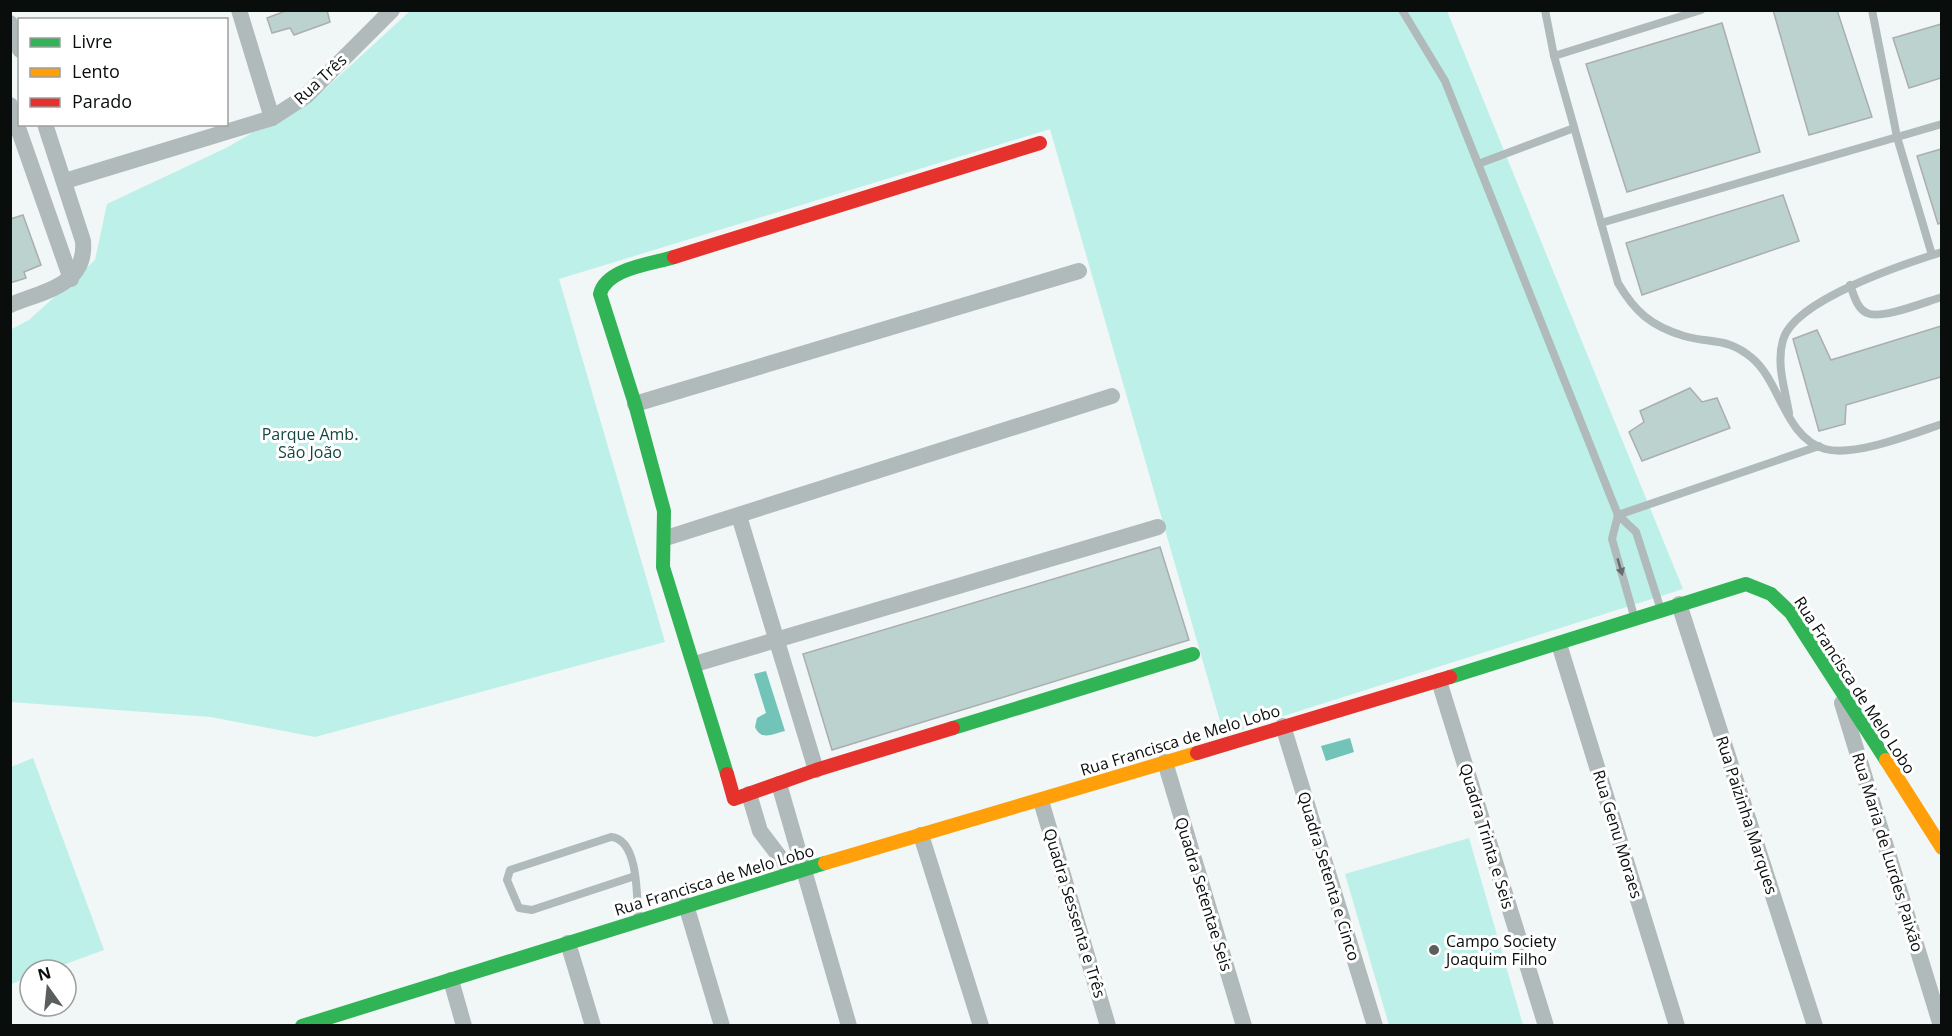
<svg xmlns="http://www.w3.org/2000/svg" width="1952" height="1036" viewBox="0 0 1952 1036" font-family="'Open Sans',sans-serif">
	<rect width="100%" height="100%" fill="#f1f6f6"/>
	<!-- green -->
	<g fill="#bdf0e8">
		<path d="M410,11H1447L1683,589L1224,735L1050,129L559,279L665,642L315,737L211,717L11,702L10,330L29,320L95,260L107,204L228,147L324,90Z"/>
		<path d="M33,758L104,950L49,970H30V977L11,984V767Z"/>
		<path d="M1469,838L1523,1025H1389L1345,874Z"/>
	</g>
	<!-- water -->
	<g fill="#72c3b8">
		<path d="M766,671L785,731C773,734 761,741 755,727L757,718L766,713L754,674Z"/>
		<path d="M1350,738L1354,752L1326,761L1321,746Z"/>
	</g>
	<!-- building -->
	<g fill="#bbd2ce" stroke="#abaeae" stroke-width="1.5">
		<path d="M288,10H327L330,22L294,35L290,28L272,33L267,18Z"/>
		<path d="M1773,10H1837L1872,117L1809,135Z"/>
		<path d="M1722,23L1760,152L1627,192L1586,64Z"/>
		<path d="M1941,24V78L1909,88L1893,38Z"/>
		<path d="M1941,149V223L1938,224L1917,156Z"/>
		<path d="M1783,195L1799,241L1642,295L1626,243Z"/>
		<path d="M23,215L41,265L24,272L26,278L10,283V219Z"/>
		<path d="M1941,326V377L1846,405L1845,424L1819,431L1793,339L1817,330L1831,360Z"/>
		<path d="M1690,388L1702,402L1717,398L1730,428L1642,461L1629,432L1644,422L1640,411Z"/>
		<path d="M1160,547L1189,640L832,750L803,654Z"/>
	</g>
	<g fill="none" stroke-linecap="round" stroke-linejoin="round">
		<!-- lane -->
		<g stroke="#b0baba" stroke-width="8">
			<path d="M1402,10L1445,81L1618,515L1636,532L1661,610"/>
			<path d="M1545,10L1554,56L1618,283C1635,312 1651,326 1684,336C1712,344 1727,337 1752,358C1780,381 1785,438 1825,449C1855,457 1912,434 1942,424"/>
			<path d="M1872,10L1897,137L1932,255"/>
			<path d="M1554,56L1701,10"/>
			<path d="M1478,164L1574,128"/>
			<path d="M1601,223L1942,124"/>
			<path d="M1850,285C1854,295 1857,309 1867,313C1881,320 1925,302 1942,297"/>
			<path d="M1789,413C1785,389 1776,364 1783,340C1794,300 1904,264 1942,252"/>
			<path d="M1618,515L1819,446"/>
			<path d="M1618,515L1612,539L1634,616"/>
			<path d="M635,876L532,910L519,908L507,880L510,870L611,837C639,839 637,899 638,920"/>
		</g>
		<!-- street -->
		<g stroke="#b0baba" stroke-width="16">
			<path d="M239,10L272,118"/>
			<path d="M10,23L20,50"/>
			<path d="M10,105L71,279"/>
			<path d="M65,181L272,118L306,96L392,10"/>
			<path d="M10,305C44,291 87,285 83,241L45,124"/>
			<path d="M635,404L1079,271"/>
			<path d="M739,516L816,770"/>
			<path d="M666,538L1112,396"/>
			<path d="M1679,604L1815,1026"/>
			<path d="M1559,644L1677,1026"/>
			<path d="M695,664L1158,527"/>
			<path d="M1439,681L1546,1026"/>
			<path d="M1842,703L1941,1026"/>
			<path d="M1283,726L1375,1026"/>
			<path d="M1165,762L1244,1026"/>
			<path d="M779,784L849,1026"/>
			<path d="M749,794L760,831L792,873"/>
			<path d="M1041,801L1108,1026"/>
			<path d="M921,835L981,1026"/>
			<path d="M686,905L722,1026"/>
			<path d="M568,943L593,1026"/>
			<path d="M451,980L464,1026"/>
		</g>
		<!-- fast -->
		<g stroke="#30b455" stroke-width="14">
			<path d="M674,257C652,264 606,268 600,294L635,404L664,511L663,567L727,774"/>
			<path d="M1450,677L1746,584L1771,594L1791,613L1886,760"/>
			<path d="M953,728L1193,654"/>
			<path d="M302,1026L825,863"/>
		</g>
		<!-- slow -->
		<g stroke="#ff9f0a" stroke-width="14">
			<path d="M1886,760L1942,848"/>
			<path d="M825,863L1197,753"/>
		</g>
		<!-- jam -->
		<g stroke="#e5322d" stroke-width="14">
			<path d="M674,257L1040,143"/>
			<path d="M1197,753L1450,677"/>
			<path d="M727,774L734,799L816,770L953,728"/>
		</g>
	</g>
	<!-- one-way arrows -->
	<defs><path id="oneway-solid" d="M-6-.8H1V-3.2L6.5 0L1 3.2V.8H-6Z" transform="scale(1.5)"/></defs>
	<use fill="#656c6c" href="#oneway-solid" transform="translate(1620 567) rotate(74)"/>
	<!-- markers -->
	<circle fill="#5a5f5e" stroke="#fff" stroke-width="2" cx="1434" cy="950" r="6"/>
	<g text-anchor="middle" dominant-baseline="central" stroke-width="6" stroke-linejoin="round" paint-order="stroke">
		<!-- street labels -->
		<g font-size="16" fill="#090d0c" stroke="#fff">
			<text transform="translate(320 79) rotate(-43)">Rua Três</text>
			<text transform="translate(1855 685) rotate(57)">Rua Francisca de Melo Lobo</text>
			<text transform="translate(1180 740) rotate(-17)">Rua Francisca de Melo Lobo</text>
			<text transform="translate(1747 815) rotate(72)">Rua Paizinha Marques</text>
			<text transform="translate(1618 834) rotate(73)">Rua Genu Moraes</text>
			<text transform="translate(1487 836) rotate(73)">Quadra Trinta e Seis</text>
			<text transform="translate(1888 852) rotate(73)">Rua Maria de Lurdes Paixão</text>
			<text transform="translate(1329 876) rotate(73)">Quadra Setenta e Cinco</text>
			<text transform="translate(714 880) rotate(-17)">Rua Francisca de Melo Lobo</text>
			<text transform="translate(1204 894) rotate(73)">Quadra Setentae Seis</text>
			<text transform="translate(1075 913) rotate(73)">Quadra Sessenta e Três</text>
		</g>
		<!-- park labels -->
		<g font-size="16" fill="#15463f" stroke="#fff">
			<text x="310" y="434">Parque Amb.<tspan x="310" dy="18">São João</tspan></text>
		</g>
		<!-- poi labels -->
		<g font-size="16" fill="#090d0c" stroke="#fff" text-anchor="start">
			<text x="1446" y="941">Campo Society<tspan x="1446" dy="18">Joaquim Filho</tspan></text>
		</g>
	</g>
	<!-- border -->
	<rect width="1952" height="1036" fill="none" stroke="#090d0c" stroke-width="24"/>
	<!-- legend -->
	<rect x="18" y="18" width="210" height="108" fill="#ffffff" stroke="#9d9e9e" stroke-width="1.5"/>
	<rect x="30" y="38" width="30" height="9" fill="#30b455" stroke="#9d9e9e" stroke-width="1.5"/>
	<text x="72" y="48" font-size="18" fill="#090d0c">Livre</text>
	<rect x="30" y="68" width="30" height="9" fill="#ff9f0a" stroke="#9d9e9e" stroke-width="1.5"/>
	<text x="72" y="78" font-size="18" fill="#090d0c">Lento</text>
	<rect x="30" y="98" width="30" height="9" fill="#e5322d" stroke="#9d9e9e" stroke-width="1.5"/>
	<text x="72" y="108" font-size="18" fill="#090d0c">Parado</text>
	<!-- north arrow -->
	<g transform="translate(48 988) rotate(345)"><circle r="28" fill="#ffffff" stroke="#9d9e9e" stroke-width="1.5"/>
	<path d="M0-4.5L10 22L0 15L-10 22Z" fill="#5a5f5e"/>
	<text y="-9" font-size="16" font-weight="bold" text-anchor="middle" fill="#090d0c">N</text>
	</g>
</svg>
